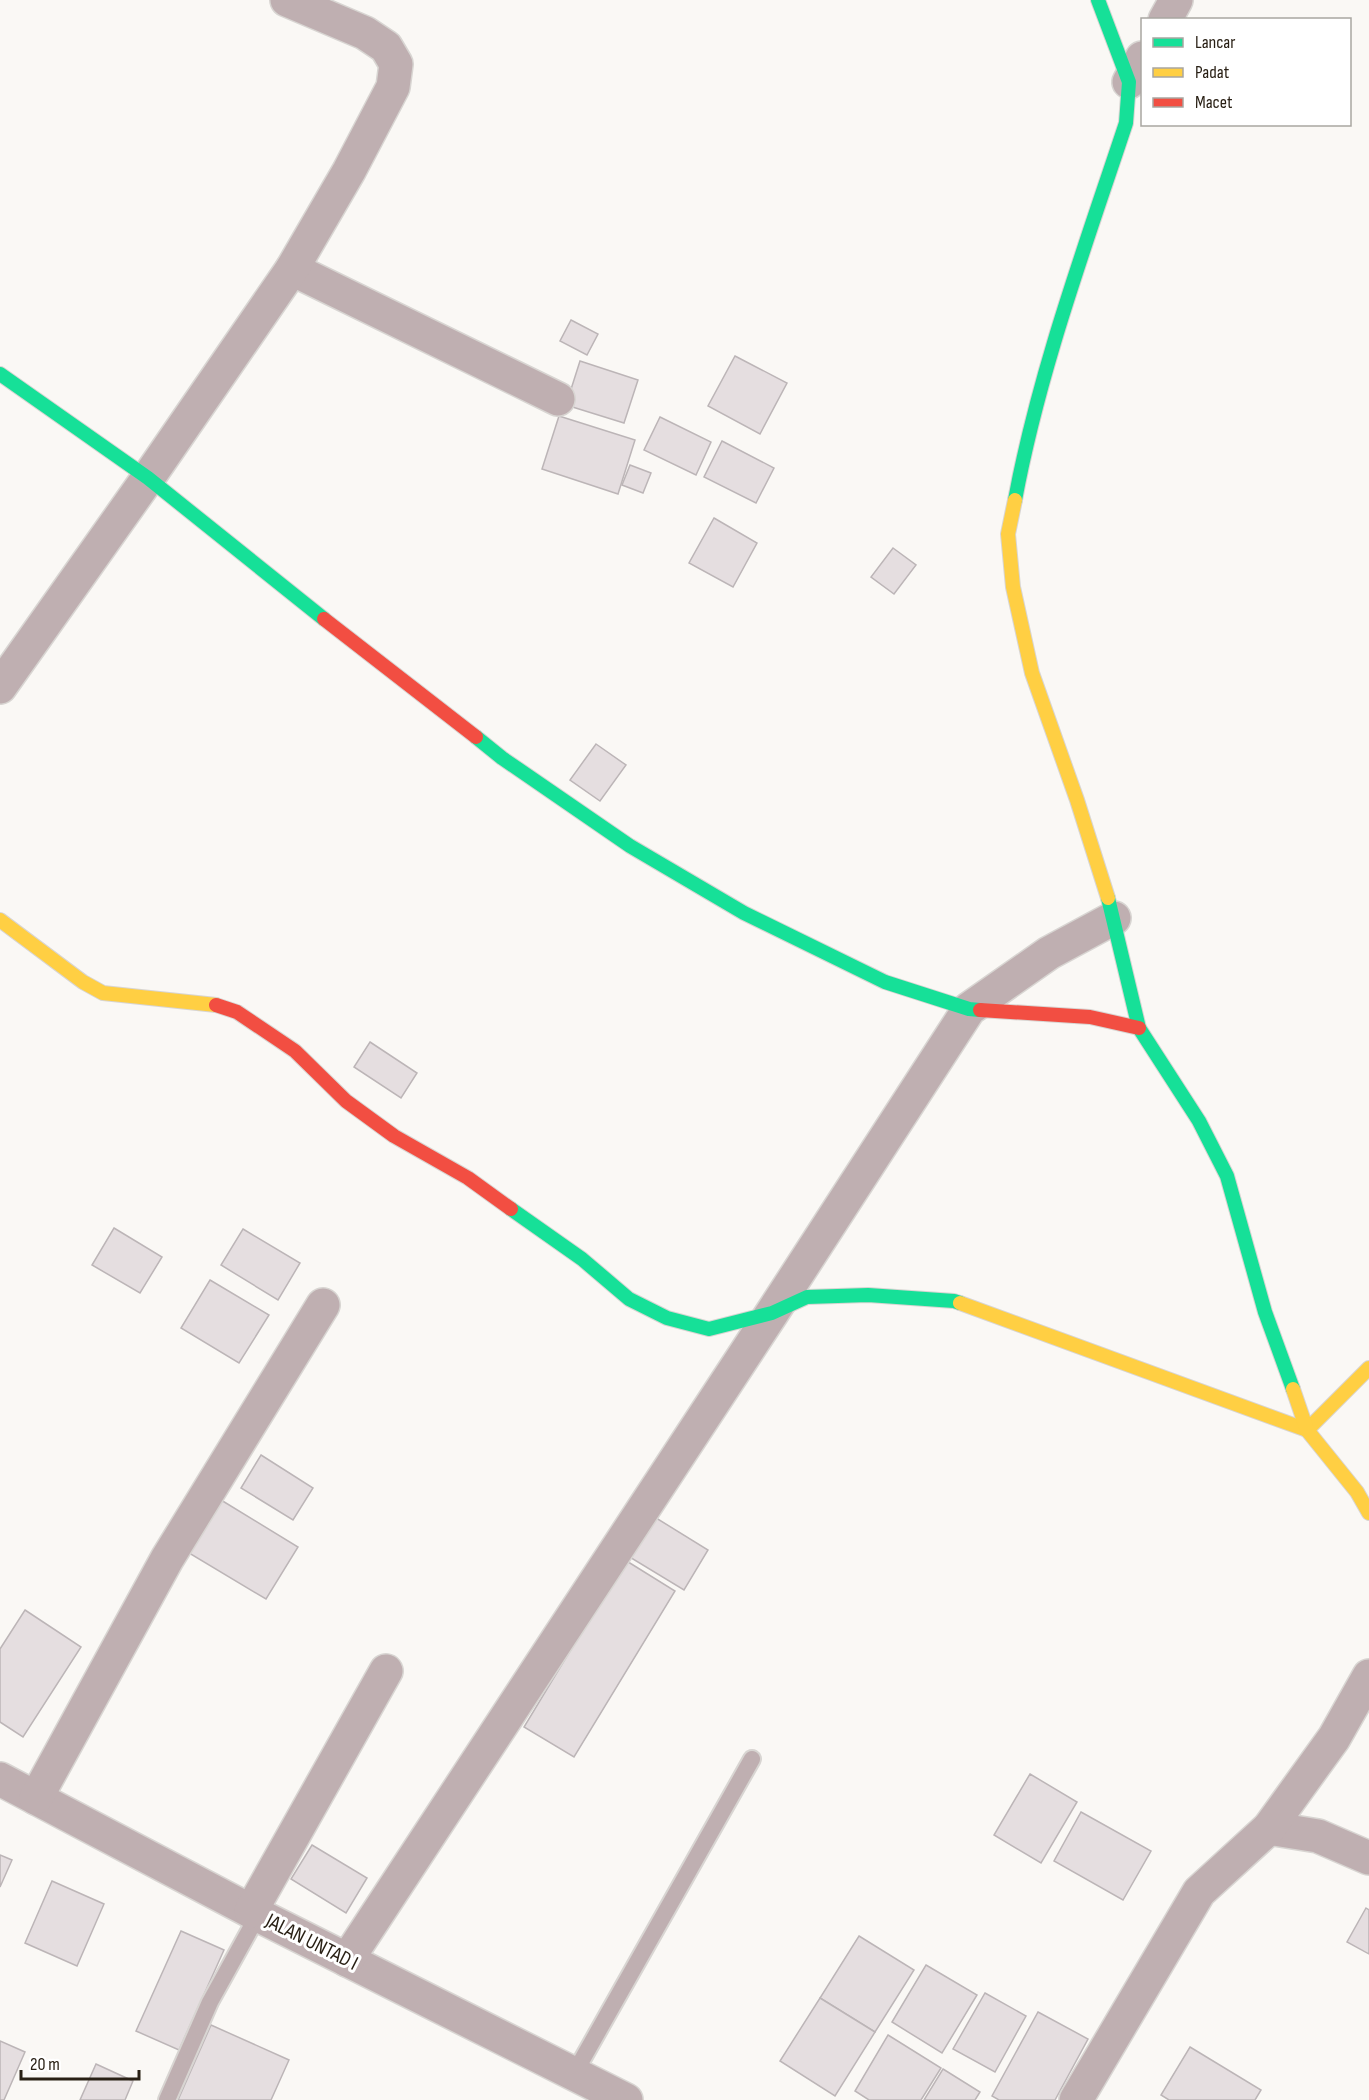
<svg xmlns="http://www.w3.org/2000/svg" width="1369" height="2100" viewBox="0 0 1369 2100" font-family="'Sofia Sans Condensed',sans-serif">
	<rect width="100%" height="100%" fill="#faf8f5"/>
	<!-- building -->
	<g fill="#e5dee0" stroke="#bcb5b7" stroke-width="1.5">
		<path d="M571,320L598,334L587,355L560,341Z"/>
		<path d="M735,356L787,383L760,434L708,406Z"/>
		<path d="M580,361L638,380L624,423L566,405Z"/>
		<path d="M559,416L635,440L618,494L542,469Z"/>
		<path d="M660,417L711,442L696,475L644,450Z"/>
		<path d="M722,441L774,468L756,503L704,477Z"/>
		<path d="M630,465L651,473L643,493L622,485Z"/>
		<path d="M714,518L757,543L733,587L689,563Z"/>
		<path d="M893,548L916,565L894,594L871,577Z"/>
		<path d="M596,744L626,765L600,801L570,780Z"/>
		<path d="M370,1042L417,1073L401,1098L354,1067Z"/>
		<path d="M114,1228L162,1257L140,1293L92,1265Z"/>
		<path d="M243,1229L300,1263L278,1300L221,1265Z"/>
		<path d="M210,1280L269,1315L239,1363L181,1328Z"/>
		<path d="M261,1455L313,1488L293,1520L241,1488Z"/>
		<path d="M221,1500L298,1547L266,1599L189,1553Z"/>
		<path d="M648,1513L708,1550L684,1590L623,1553Z"/>
		<path d="M625,1560L675,1591L574,1757L524,1727Z"/>
		<path d="M25,1610L81,1647L23,1737L0,1722V1649Z"/>
		<path d="M1030,1774L1077,1802L1041,1863L994,1835Z"/>
		<path d="M1081,1812L1151,1851L1123,1900L1054,1861Z"/>
		<path d="M312,1845L367,1878L346,1913L291,1879Z"/>
		<path d="M0,1855L12,1860L0,1887Z"/>
		<path d="M52,1881L104,1904L77,1966L25,1943Z"/>
		<path d="M1366,1908L1369,1910V1954L1347,1942Z"/>
		<path d="M181,1931L224,1950L179,2050L136,2031Z"/>
		<path d="M859,1936L914,1970L875,2032L820,1998Z"/>
		<path d="M926,1965L977,1995L942,2053L892,2022Z"/>
		<path d="M985,1993L1026,2016L995,2072L953,2049Z"/>
		<path d="M820,1998L875,2032L835,2096L780,2061Z"/>
		<path d="M1038,2012L1088,2039L1055,2100H999L992,2096Z"/>
		<path d="M211,2025L289,2060L271,2100H178Z"/>
		<path d="M888,2035L941,2068L921,2100H869L855,2091Z"/>
		<path d="M0,2041L25,2052L4,2100H0Z"/>
		<path d="M1190,2047L1261,2090L1255,2100H1169L1161,2095Z"/>
		<path d="M96,2064L133,2081L125,2100H80Z"/>
		<path d="M943,2069L980,2092L975,2100H924Z"/>
	</g>
	<g fill="none" stroke-linecap="round" stroke-linejoin="round">
		<!-- lane casing -->
		<g stroke="#d8d5d2" stroke-width="20">
			<g id="lane">
				<path d="M574,2074L752,1759"/>
				<path d="M167,2100L210,2002L258,1915"/>
			</g>
		</g>
		<!-- street casing -->
		<g stroke="#d8d5d2" stroke-width="36">
			<g id="street">
				<path d="M1165,20L1176,0"/>
				<path d="M1129,82L1142,58"/>
				<path d="M292,269L558,399"/>
				<path d="M0,687L148,478L292,269L349,171L393,87L396,64L386,47L365,33L287,0"/>
				<path d="M0,1779L258,1915L626,2100"/>
				<path d="M36,1798L167,1559L323,1305"/>
				<path d="M1269,1828L1318,1836L1369,1858"/>
				<path d="M251,1911L386,1671"/>
				<path d="M347,1960L772,1313L969,1009L1049,953L1114,918"/>
				<path d="M1076,2100L1199,1892L1269,1828L1334,1738L1369,1676"/>
			</g>
		</g>
		<!-- fast casing -->
		<g stroke="#d8d5d2" stroke-width="16">
			<g id="fast">
				<path d="M0,374L148,478L324,619"/>
				<path d="M1015,500C1039,371 1085,247 1126,123L1129,82L1098,0"/>
				<path d="M476,737L502,758L630,846L744,913L885,982L969,1009L980,1010"/>
				<path d="M1108,898L1139,1028L1199,1121L1227,1176L1265,1312L1293,1389"/>
				<path d="M511,1209L582,1259L629,1299L667,1318L709,1329L772,1313L807,1297L868,1295L954,1301L960,1303"/>
			</g>
		</g>
		<!-- slow casing -->
		<g stroke="#d8d5d2" stroke-width="16">
			<g id="slow">
				<path d="M1015,500L1008,534L1013,587L1032,673L1077,800L1108,898"/>
				<path d="M0,920L83,982L103,993L216,1005"/>
				<path d="M960,1303L1307,1430L1369,1368"/>
				<path d="M1293,1389L1307,1430L1357,1492L1369,1513"/>
			</g>
		</g>
		<!-- jam casing -->
		<g stroke="#d8d5d2" stroke-width="16">
			<g id="jam">
				<path d="M324,619L476,737"/>
				<path d="M216,1005L237,1012L295,1051L346,1101L394,1136L468,1178L511,1209"/>
				<path d="M980,1010L1090,1017L1139,1028"/>
			</g>
		</g>
		<!-- lane -->
		<use href="#lane" stroke="#bfafb1" stroke-width="16"/>
		<!-- street -->
		<use href="#street" stroke="#bfafb1" stroke-width="33"/>
		<!-- fast -->
		<use href="#fast" stroke="#16e098" stroke-width="14"/>
		<!-- slow -->
		<use href="#slow" stroke="#ffcf43" stroke-width="14"/>
		<!-- jam -->
		<use href="#jam" stroke="#f24e42" stroke-width="14"/>
	</g>
	<g text-anchor="middle" dominant-baseline="central" stroke-width="6" stroke-linejoin="round" paint-order="stroke">
		<!-- street labels -->
		<g font-size="21" fill="#292015" stroke="#fff">
			<text transform="translate(312 1942) rotate(27)">JALAN UNTAD I</text>
		</g>
	</g>
	<!-- legend -->
	<rect x="1141" y="18" width="210" height="108" fill="#ffffff" stroke="#a9a6a1" stroke-width="1.5"/>
	<rect x="1153" y="38" width="30" height="9" fill="#16e098" stroke="#a9a6a1" stroke-width="1.5"/>
	<text x="1195" y="48" font-size="18" fill="#292015">Lancar</text>
	<rect x="1153" y="68" width="30" height="9" fill="#ffcf43" stroke="#a9a6a1" stroke-width="1.5"/>
	<text x="1195" y="78" font-size="18" fill="#292015">Padat</text>
	<rect x="1153" y="98" width="30" height="9" fill="#f24e42" stroke="#a9a6a1" stroke-width="1.5"/>
	<text x="1195" y="108" font-size="18" fill="#292015">Macet</text>
	<!-- scale -->
	<path d="M21 2070v9h118v-9" fill="none" stroke="#292015" stroke-width="3"/>
	<text x="30" y="2070" font-size="18" fill="#292015" stroke="#ffffff" stroke-width="4.5" paint-order="stroke">20 m</text>
</svg>
